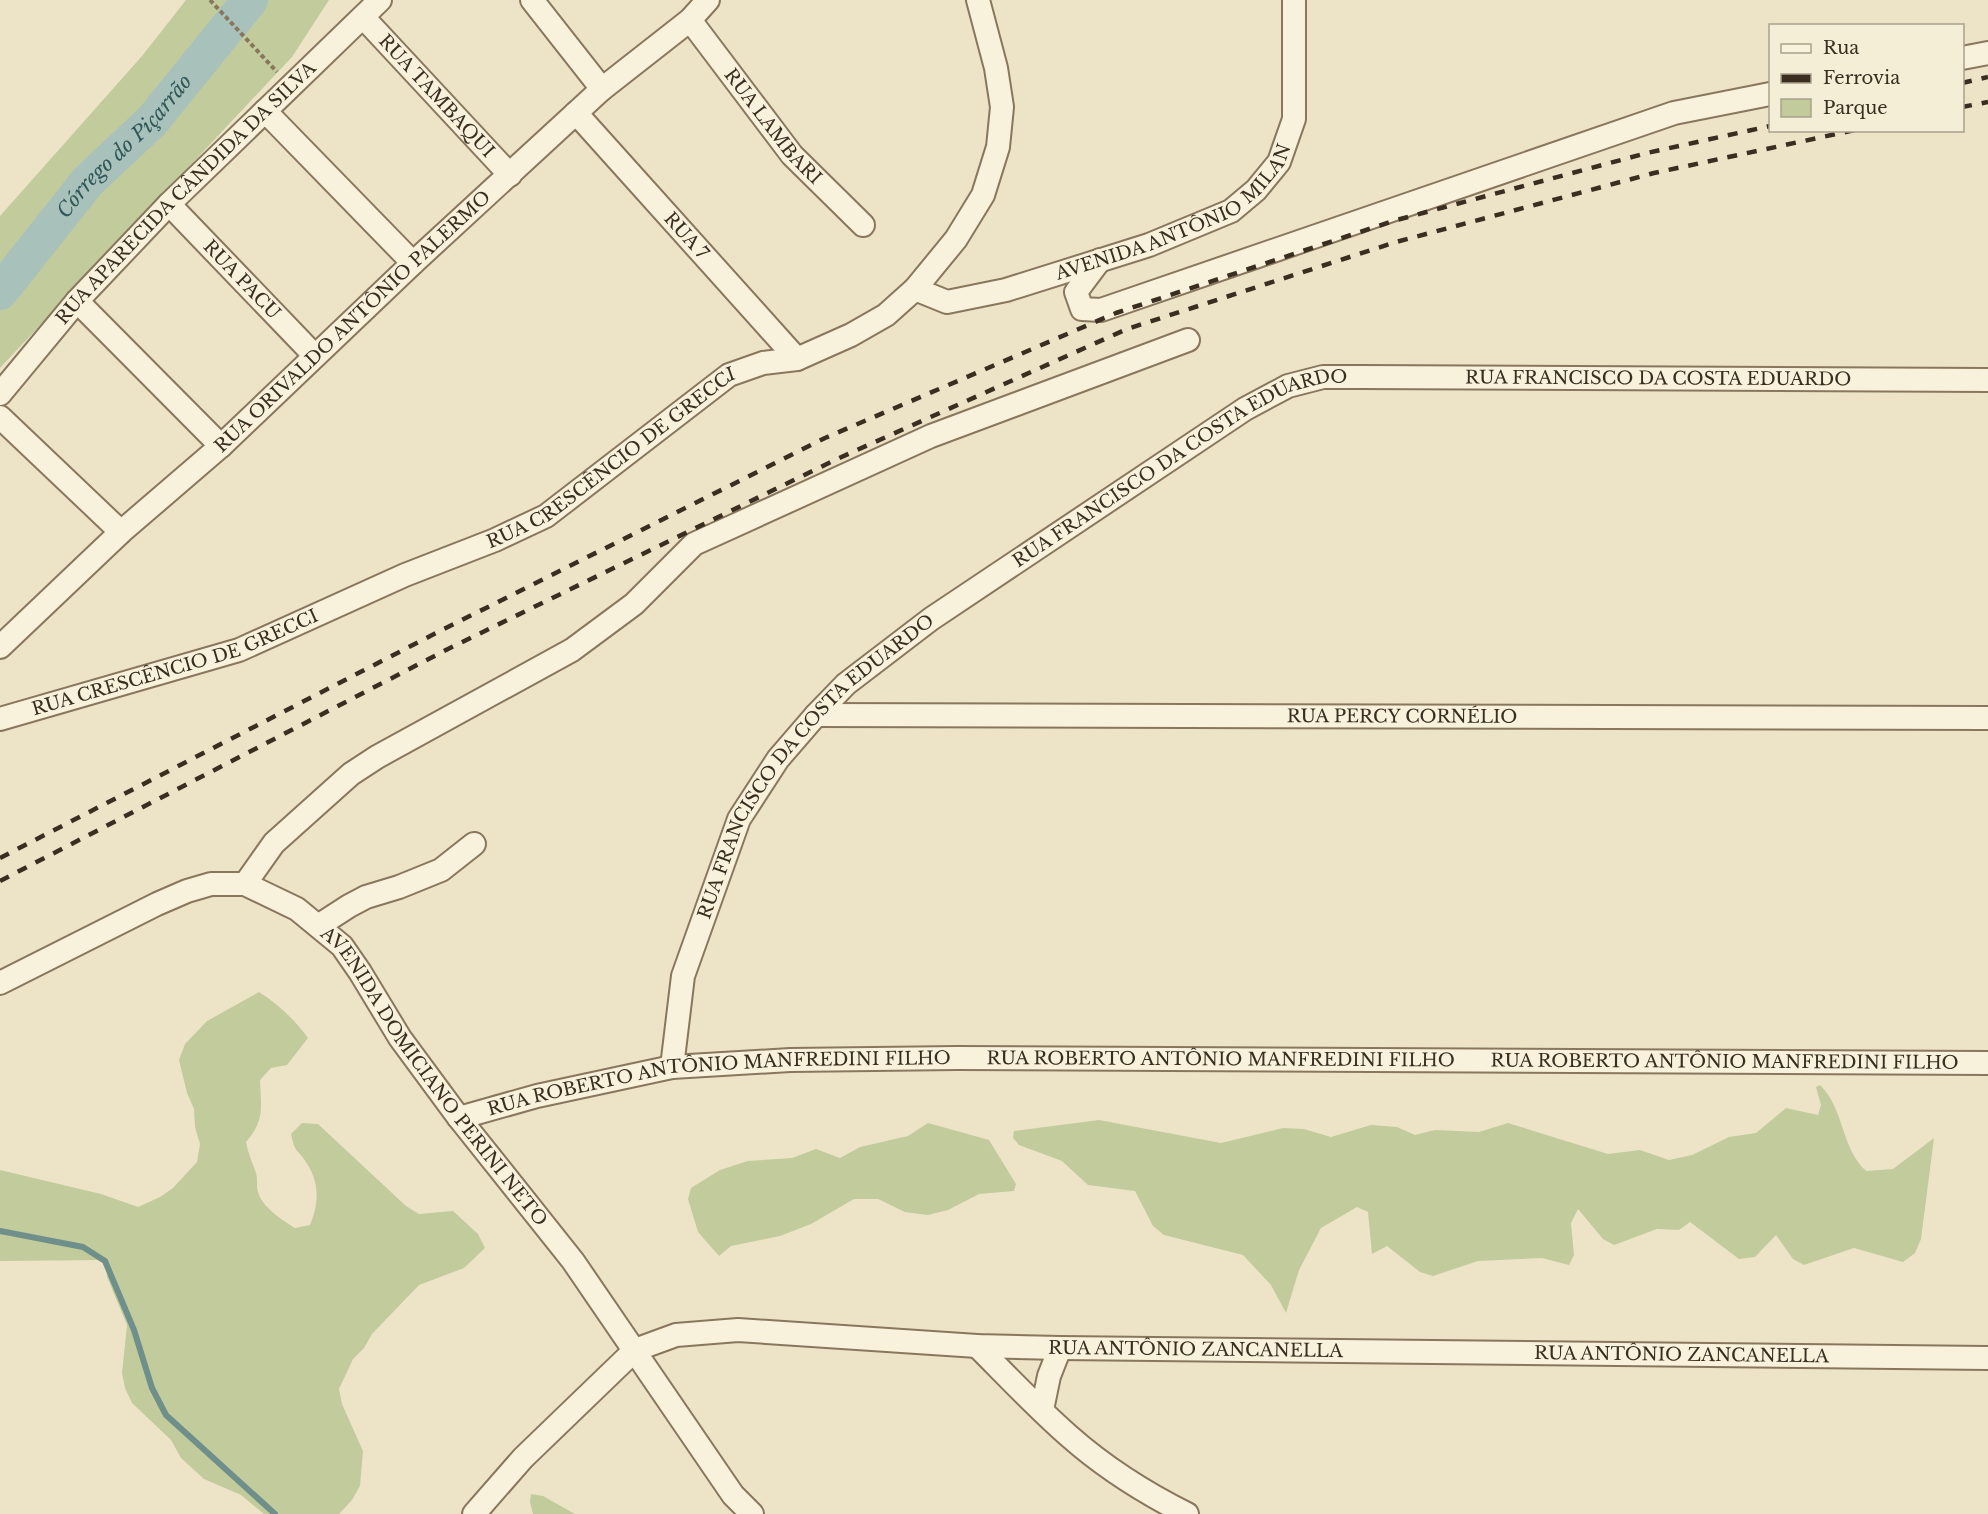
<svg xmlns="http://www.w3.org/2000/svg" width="1988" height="1514" viewBox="0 0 1988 1514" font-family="'Libre Baskerville',serif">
	<rect width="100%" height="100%" fill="#ede4c8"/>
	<!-- green -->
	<g fill="#c2cb9c">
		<path d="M186,0H329L292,57L0,368V216L142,56Z"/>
		<path d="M259,992C278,1004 294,1019 308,1038L287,1065L271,1068L260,1080C261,1107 265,1120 246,1142C248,1153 252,1162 256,1173C258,1179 256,1186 258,1192C262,1207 282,1220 295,1228L310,1225C319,1203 320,1183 306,1162C297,1148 295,1154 291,1134L302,1123L318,1124L406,1206L419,1214L453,1211L478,1234L485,1248L464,1268L419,1285L372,1334L364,1348L353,1359L339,1389L342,1404L363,1451L360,1486L352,1500L339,1514H264L241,1495L204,1479L181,1458L171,1440L132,1403L125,1388L122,1373L127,1325L107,1277L106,1260L0,1261V1170L101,1194L138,1207L160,1197L173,1188L197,1162L200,1144L195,1127L194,1109L187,1093L179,1060L185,1044L207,1021Z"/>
		<path d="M1820,1085C1845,1110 1840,1146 1866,1171L1893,1169L1934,1138L1921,1239L1915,1253L1903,1262L1854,1248L1804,1265L1793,1259L1776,1235L1755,1257L1739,1259L1690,1222L1679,1230L1657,1229L1614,1245L1603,1239L1578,1209L1571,1223L1574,1255L1569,1265L1542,1258L1478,1261L1433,1276L1420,1272L1387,1246L1372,1254L1368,1212L1357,1207L1321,1228L1299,1270L1286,1313L1271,1285L1243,1255L1164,1235L1153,1226L1135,1191L1088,1185L1062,1161L1019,1145L1013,1138L1014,1131L1099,1120L1221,1143L1283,1128L1304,1129L1331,1137L1371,1125L1397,1127L1415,1135L1435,1130L1479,1132L1508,1123L1608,1154L1640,1150L1669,1160L1692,1155L1729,1137L1756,1133L1786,1108L1818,1115L1821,1105L1816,1087Z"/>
		<path d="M928,1123L989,1140L1016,1184L1014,1191L979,1194L948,1210L928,1215L905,1212L878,1199H854L811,1224L780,1236L731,1246L719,1256L698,1232L688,1199L691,1188L720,1170L748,1161L792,1158L816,1149L840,1158L860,1147L908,1136Z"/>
		<path d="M531,1494L543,1496L575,1514H533L530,1502Z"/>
	</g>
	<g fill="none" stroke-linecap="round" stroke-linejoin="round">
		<!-- stream -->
		<path stroke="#6f8f8a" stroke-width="6" d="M0,1231L83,1247L105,1261L134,1330L152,1388L166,1415L275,1514"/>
		<!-- river -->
		<path stroke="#a8c1bb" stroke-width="36" id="s1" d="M0,292L88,181L152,121L250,0"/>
		<!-- minor casing -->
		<g stroke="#88775d" stroke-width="26">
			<g id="minor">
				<path d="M532,0L602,89"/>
				<path id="s2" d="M363,17L510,175"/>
				<path id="s3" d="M690,20L792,155L863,225"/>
				<path d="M1962,58L1988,53"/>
				<path d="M265,111L413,263"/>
				<path id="s4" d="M576,113L797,359"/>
				<path id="s5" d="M169,204L315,356"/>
				<path d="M1100,260L1076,292L1082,309L1101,310L1674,113L1770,94"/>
				<path id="s6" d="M915,289L947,302L1006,290L1149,245L1231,211L1256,190L1279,162L1294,119V0"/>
				<path d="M77,301L221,446"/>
				<path id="s7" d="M0,394L77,301L169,204L380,0"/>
				<path d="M0,417L121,532"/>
				<path id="s8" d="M0,647L121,532L221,446L413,263L602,89L690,20L708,0"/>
				<path id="s9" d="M816,715L1988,718"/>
				<path id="s10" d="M0,719L239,650L405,575L495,540L546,516L729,375L763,363L797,359L851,335L886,315L915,289L956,239L983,195L998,147L1002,107L996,68L978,0"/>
				<path d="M245,884L274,843L351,774L377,757L572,650L634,604L694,544L931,436L1188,340"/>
				<path d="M318,926L349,906L366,897L399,887L441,870L474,844"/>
				<path id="s11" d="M0,983L157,904L187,891L211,884H245L297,909L342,946L360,972L400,1038L459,1118L573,1261L733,1495L752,1514"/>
				<path id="s12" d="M672,1067L683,976L739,819L778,759L816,715L846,684L931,619L1245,409L1288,386L1323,377H1360L1988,380"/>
				<path id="s13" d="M459,1118L537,1096L672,1067L790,1060L957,1058L1988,1063"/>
				<path d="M977,1346C1007,1376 1037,1408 1069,1436C1104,1467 1145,1493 1187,1514"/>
				<path d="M1042,1410L1049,1376L1060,1348"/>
				<path id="s14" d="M474,1514L523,1458L635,1350L676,1335L738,1330L977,1346L1060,1348L1988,1358"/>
			</g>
		</g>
		<!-- path -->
		<path stroke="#88775d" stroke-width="4" stroke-dasharray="4.5 3" stroke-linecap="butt" d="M210,0L277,72"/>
		<!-- minor -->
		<use href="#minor" stroke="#f8f1db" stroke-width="22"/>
		<!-- rail -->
		<g stroke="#392e20" stroke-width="4.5" stroke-dasharray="10 10" stroke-linecap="butt">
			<path d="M1962,83L1988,77"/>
			<path d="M1962,107L1988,102"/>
			<path d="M0,858L438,632L825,438L1116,313L1393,221L1647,153L1770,126"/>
			<path d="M0,881L448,649L837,459L1127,329L1396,242L1654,173L1855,130"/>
		</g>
	</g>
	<g text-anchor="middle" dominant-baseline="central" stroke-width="4.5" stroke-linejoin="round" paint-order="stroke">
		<!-- street labels -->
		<g font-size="18" fill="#392e20" stroke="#f5eed7">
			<text stroke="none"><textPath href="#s2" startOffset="108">RUA TAMBAQUI</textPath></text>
			<text stroke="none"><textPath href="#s3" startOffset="135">RUA LAMBARI</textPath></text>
			<text stroke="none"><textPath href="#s7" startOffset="274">RUA APARECIDA CÂNDIDA DA SILVA</textPath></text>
			<text stroke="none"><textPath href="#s6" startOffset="284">AVENIDA ANTÔNIO MILAN</textPath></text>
			<text stroke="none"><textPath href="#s4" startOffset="165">RUA 7</textPath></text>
			<text stroke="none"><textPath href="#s5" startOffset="105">RUA PACU</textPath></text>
			<text stroke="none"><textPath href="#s8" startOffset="480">RUA ORIVALDO ANTÔNIO PALERMO</textPath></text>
			<text stroke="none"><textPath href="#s12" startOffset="1336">RUA FRANCISCO DA COSTA EDUARDO</textPath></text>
			<text stroke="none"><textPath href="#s10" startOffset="670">RUA CRESCÊNCIO DE GRECCI</textPath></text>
			<text stroke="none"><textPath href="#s12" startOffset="832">RUA FRANCISCO DA COSTA EDUARDO</textPath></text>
			<text stroke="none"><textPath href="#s10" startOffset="184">RUA CRESCÊNCIO DE GRECCI</textPath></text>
			<text stroke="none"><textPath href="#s9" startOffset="586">RUA PERCY CORNÉLIO</textPath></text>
			<text stroke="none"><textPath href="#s12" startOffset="346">RUA FRANCISCO DA COSTA EDUARDO</textPath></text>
			<text stroke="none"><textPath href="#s13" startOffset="768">RUA ROBERTO ANTÔNIO MANFREDINI FILHO</textPath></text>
			<text stroke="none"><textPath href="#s13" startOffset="1272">RUA ROBERTO ANTÔNIO MANFREDINI FILHO</textPath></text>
			<text stroke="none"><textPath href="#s11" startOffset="543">AVENIDA DOMICIANO PERINI NETO</textPath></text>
			<text stroke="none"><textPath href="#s13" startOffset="264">RUA ROBERTO ANTÔNIO MANFREDINI FILHO</textPath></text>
			<text stroke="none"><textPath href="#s14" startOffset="794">RUA ANTÔNIO ZANCANELLA</textPath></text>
			<text stroke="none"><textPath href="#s14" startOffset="1280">RUA ANTÔNIO ZANCANELLA</textPath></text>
		</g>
		<!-- water labels -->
		<g font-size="20" font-style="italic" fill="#305858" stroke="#f5eed7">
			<text stroke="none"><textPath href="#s1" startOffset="192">Córrego do Piçarrão</textPath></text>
		</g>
	</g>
	<!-- legend -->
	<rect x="1769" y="24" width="195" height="108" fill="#f5eed7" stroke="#aaa18e" stroke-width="1.5"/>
	<rect x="1781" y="44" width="30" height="9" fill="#f8f1db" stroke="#aaa18e" stroke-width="1.5"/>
	<text x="1823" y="54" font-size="18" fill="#392e20">Rua</text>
	<rect x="1781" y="74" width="30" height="9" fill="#392e20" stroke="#aaa18e" stroke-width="1.5"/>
	<text x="1823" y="84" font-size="18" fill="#392e20">Ferrovia</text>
	<rect x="1781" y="99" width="30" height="18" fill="#c2cb9c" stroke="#aaa18e" stroke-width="1.5"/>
	<text x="1823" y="114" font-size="18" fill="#392e20">Parque</text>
</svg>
